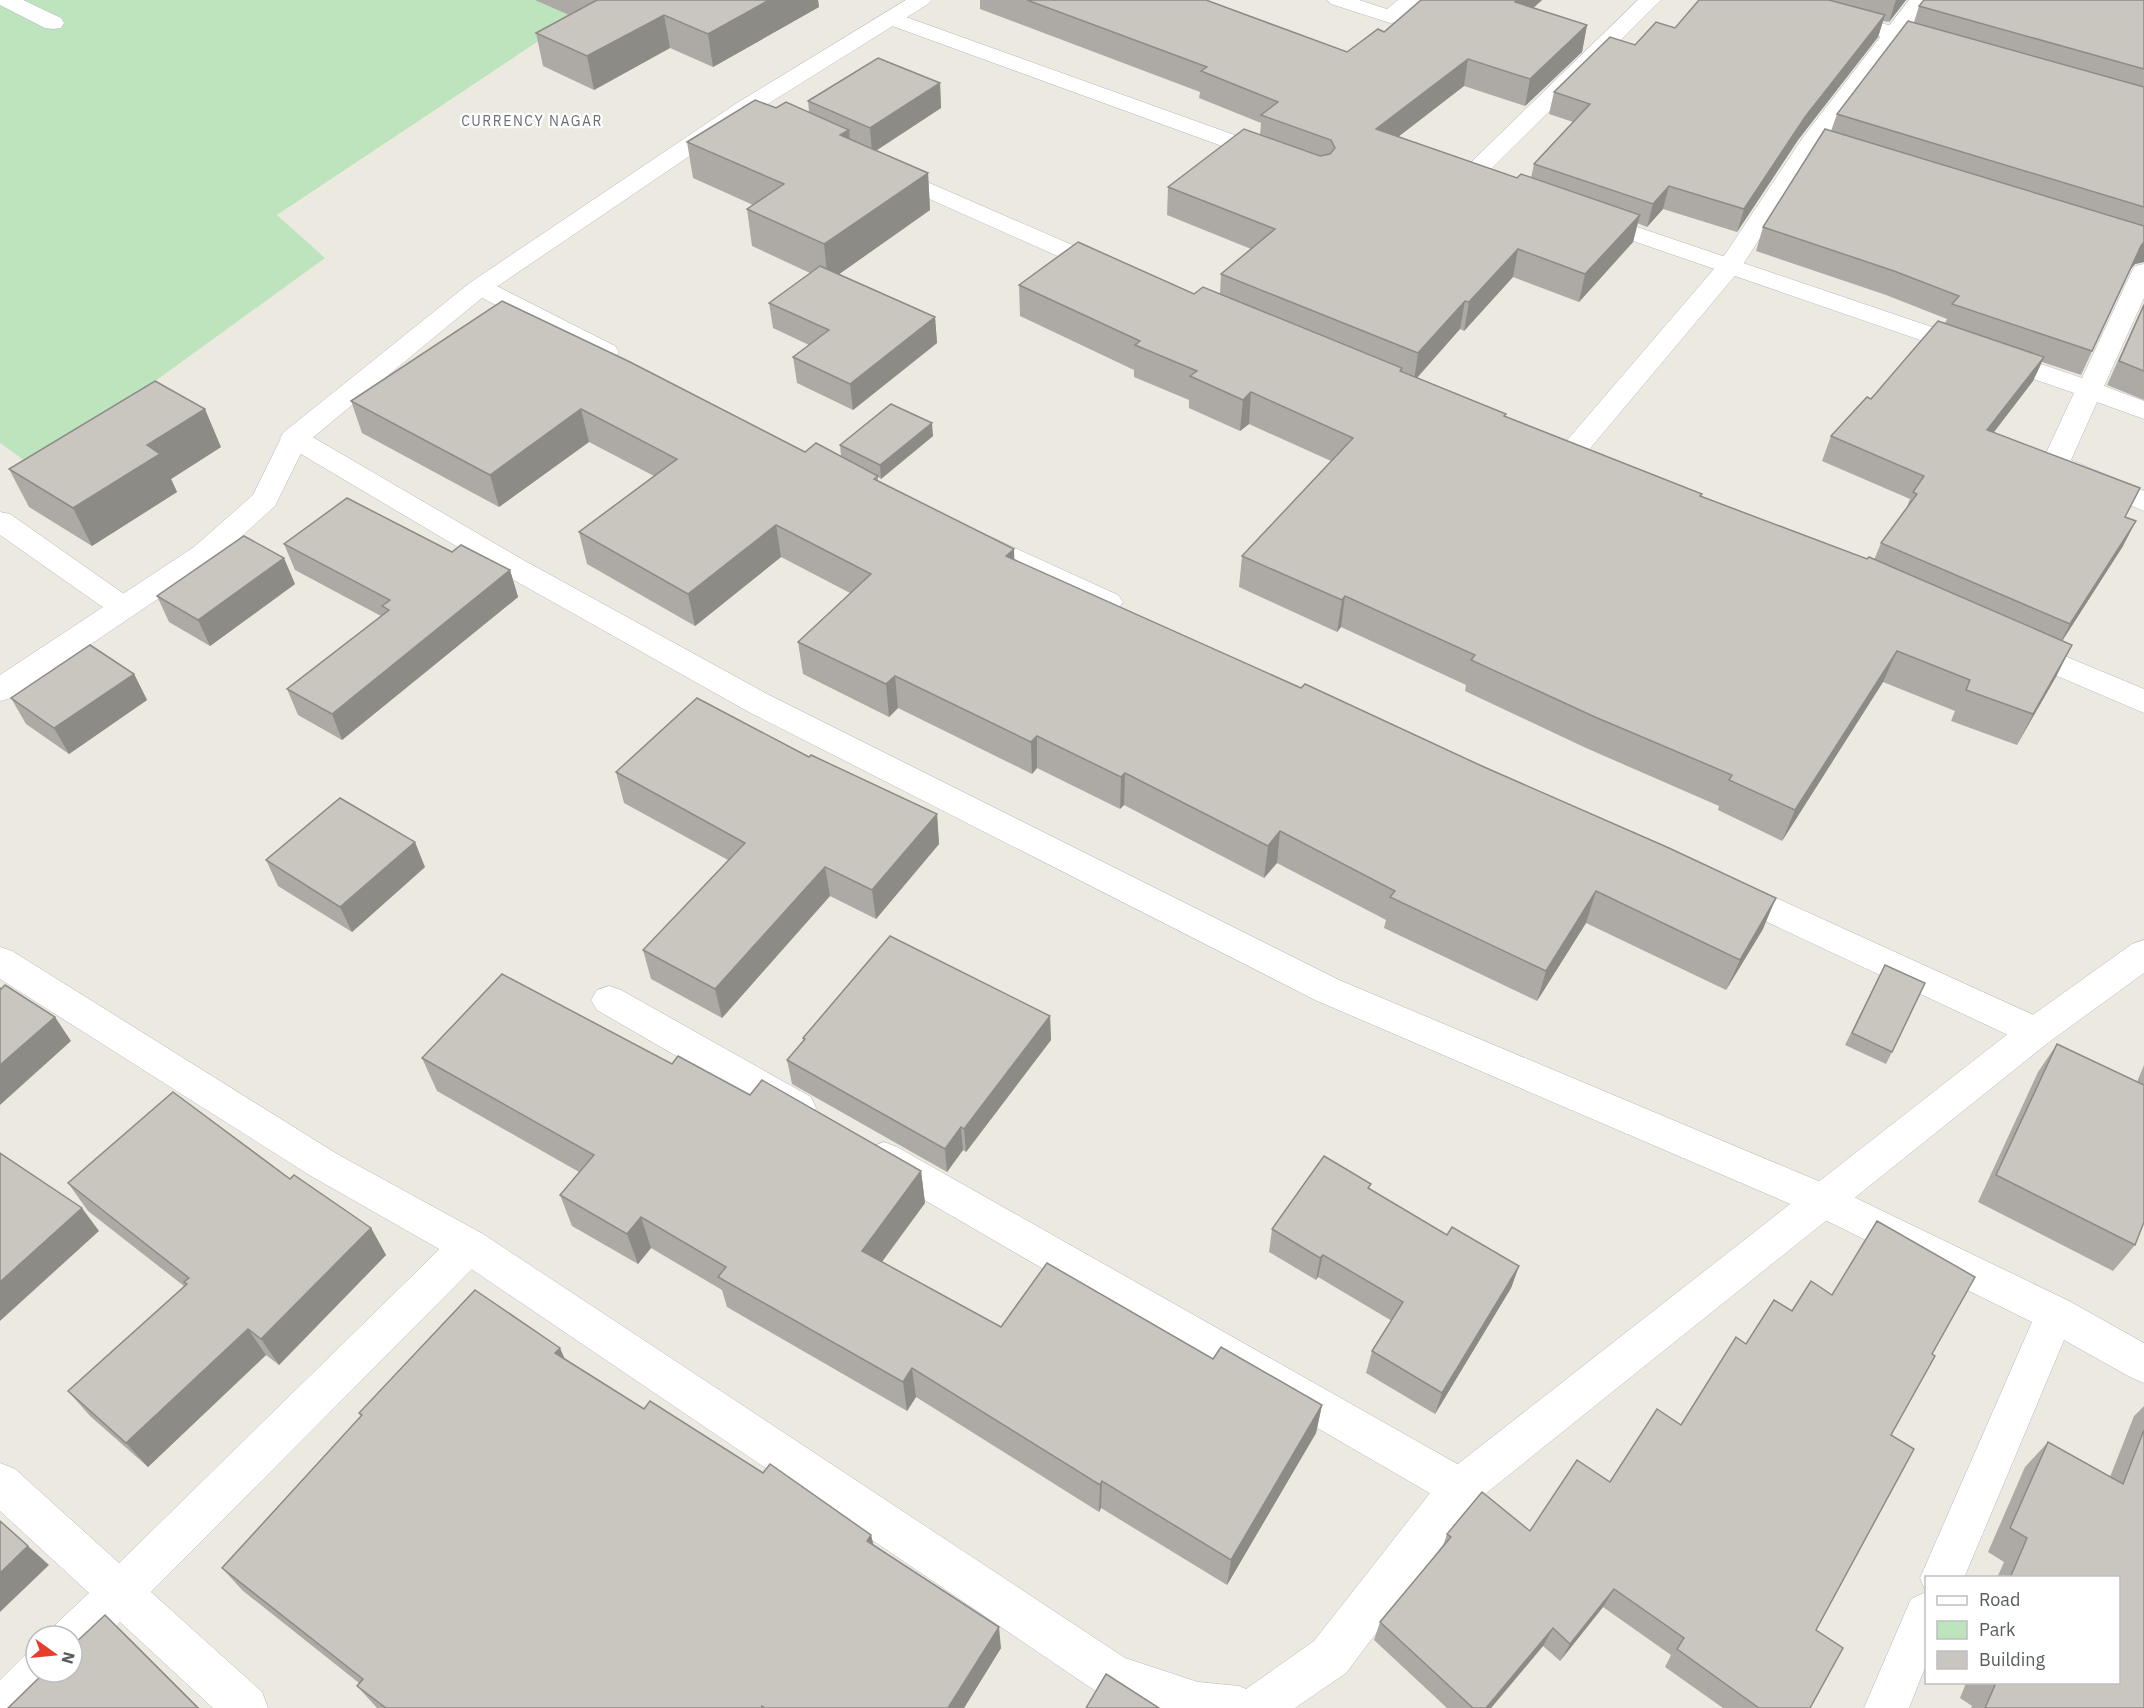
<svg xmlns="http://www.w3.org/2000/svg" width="2144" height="1708" viewBox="0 0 2144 1708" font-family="'IBM Plex Sans',sans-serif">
	<rect width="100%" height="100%" fill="#eceae0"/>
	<!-- green -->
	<path fill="#bde4bd" d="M0,0H600L277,215L325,258L35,468L0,443Z"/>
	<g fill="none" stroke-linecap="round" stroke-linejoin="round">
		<!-- street casing -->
		<g stroke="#b3b7bb" stroke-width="1">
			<g id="street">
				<path d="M0,0H23L61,18L64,23L61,28L53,29L45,28L0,5Z"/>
				<path d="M1327,0H1359L1387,9L1398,0H1422L1398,22L1390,23L1331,4Z"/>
				<path d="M1638,0H1661L1486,174L1507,181L1511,186L1507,191L1499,193L1462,181L1458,176L1462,171Z"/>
				<path d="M1767,0H1801L1937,39L1940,44L1937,49L1929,51L1921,49L1771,4Z"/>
				<path d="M892,12L1279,151L1283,156L1279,161L1271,163L1263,161L884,23L881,18L884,13Z"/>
				<path d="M1593,212L2082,378L2132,271L2135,266L2144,264V298L2104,386L2144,401V419L2097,402L2071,460L2144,491V511L2045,470L2041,464L2074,393L1584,224L1581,219L1584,214Z"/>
				<path d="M480,279L489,282L615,346L619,352L615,358L606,360L597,358L471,292L467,287L471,282Z"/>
				<path d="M294,429L304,432L525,561L769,695L1339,980L1835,1188L2069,1301L2144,1343V1383L2130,1377L2064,1340L1964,1578H1926V1665L1909,1708H1864L1911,1599L1926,1592L1920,1578L2032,1322L1809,1212L1315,1000L747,711L505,575L284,444L280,438L284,432Z"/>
				<path d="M0,512L10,514L134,601L139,608L134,615L124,618L114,615L0,535Z"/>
				<path d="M973,529L1118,595L1123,602L1118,609L1108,612L1098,609L963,546L959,539L963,532Z"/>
				<path d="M1730,877L2049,1022L2054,1032L2049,1042L2036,1047L2023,1042L1718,899L1713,890L1718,881Z"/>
				<path d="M609,986L621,990L811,1097L816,1108L811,1119L798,1123L785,1119L597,1010L591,1000L597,990Z"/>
				<path d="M884,1142L897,1147L1475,1474L1481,1488L1475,1502L1460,1508L1445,1502L871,1169L865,1158L871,1147Z"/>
				<path d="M469,1229L483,1234L488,1246L483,1258L151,1592L262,1692L268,1708H213L120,1622L88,1656L72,1662V1636H52L56,1624L89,1593L0,1511V1463L15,1469L119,1563L455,1234Z"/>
				<path d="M36,1651V1672H62L56,1688L36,1708H0V1680L24,1656Z"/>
			</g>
		</g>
		<!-- secondary casing -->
		<g stroke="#b6babf" stroke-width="1">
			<g id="secondary">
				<path d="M906,0H932L928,4L753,113L489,292L306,443L275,506L214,561L11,698L0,701V675L194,547L253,495L284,432L471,282L737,103Z"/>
				<path d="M1909,0H1931L1821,144L1738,272L1577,464L1567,467L1557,464L1553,458L1557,452L1720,262L1804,136Z"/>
				<path d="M888,165L1116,264L1119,269L1116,274L1107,276L1098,274L880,177L876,172L880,167Z"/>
				<path d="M2019,637L2144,689V713L2008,655L2004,648L2008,641Z"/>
				<path d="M2144,940V973L2049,1042L1475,1502L1346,1673L1295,1708H1142L1097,1692L455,1258L311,1176L0,979V947L12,951L337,1154L483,1234L1125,1658L1198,1682L1239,1686L1246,1689L1314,1641L1445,1474L2023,1022L2132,944Z"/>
			</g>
		</g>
		<!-- street -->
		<use href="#street" fill="#fff" fill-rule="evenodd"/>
		<!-- secondary -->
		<use href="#secondary" fill="#fff" fill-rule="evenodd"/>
	</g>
	<!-- wall -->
	<g fill="#adaaa5">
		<path d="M535,0H818L819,7L713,67L670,48L594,90L543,66L536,33L569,15Z"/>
		<path d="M980,0H1206L1347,52L1384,32L1421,0H1542L1533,8L1587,25L1582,52L1525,106L1464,86L1398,137L1517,178H1531L1534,164L1573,122L1549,114L1554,92L1635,45L1675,28L1699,0H1906L1889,22L1883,21L1878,37L1798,140L1737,232L1663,209L1647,227L1637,223L1633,242L1579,302L1513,277L1464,331L1460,329L1417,378L1506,417L1701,496L1867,559L1874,560L1881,543L1906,509L1910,499L1822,461L1831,436L1871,399L1945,323L1947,319L1886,295L1756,251L1763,227L1831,131L1837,114L1914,22L1919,6L2144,0V262L2135,264L2130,270L2081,375L2042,362L2033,381L1994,432L2125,517L2123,546L2062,641L2072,645L2017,745L1951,721L1955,711L1883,682L1782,841L1718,810L1719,806L1586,748L1465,691L1466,685L1341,627L1337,632L1239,587L1242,556L1331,461L1249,424L1240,431L1189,408V400L1134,377V370L1020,316L1019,285L1194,294H1220L1221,274L1251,249L1167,215L1168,187L1260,135L1261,123L1199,98L1200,92L980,9Z"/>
		<path d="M940,83L941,108L876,151L928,173L930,210L839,274L935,317L937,343L853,410L797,383L793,357L809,345L773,328L769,303L810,273L752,246L747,209L753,205L693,178L687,142L776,108L809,112L808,101Z"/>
		<path d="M502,301L805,452L841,456L840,445L933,436L881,479L878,477V481L1014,560L1763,929L1726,990L1586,923L1537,1001L1384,928L1386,920L1277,863L1264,878L1124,805L1120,809L1037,768L1032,774L898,708L889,717L803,674L798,642L850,593L781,557L695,626L587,564L579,532L654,476L589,442L499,507L362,433L351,401Z"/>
		<path d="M2144,303V400L2107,385Z"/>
		<path d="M221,447L171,479L177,492L92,546L29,507L9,469Z"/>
		<path d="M284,544L452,552L510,570L518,597L342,740L298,715L287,689L381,616L295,570Z"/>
		<path d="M295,584L210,646L169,622L157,596Z"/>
		<path d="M134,674L147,700L69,754L26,724L11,698Z"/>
		<path d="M809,757L937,814L939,844L876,919L830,896L722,1018L651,979L643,950L728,860L624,803L616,772Z"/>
		<path d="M266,860L425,867L352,932L278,886Z"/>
		<path d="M1878,978L1892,1052L1886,1064L1845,1045Z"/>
		<path d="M1050,1016L1051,1040L966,1152L963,1150L947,1172L792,1084L787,1060L803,1041V1038Z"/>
		<path d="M2057,1044L2137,1082L2144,1065V1222L2135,1245L2113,1271L1978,1202L2038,1072Z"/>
		<path d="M422,1058L672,1064L750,1095L921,1171L925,1203L882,1262L1001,1327L1213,1359L1322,1405L1316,1433L1227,1585L1101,1508L1099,1512L916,1397L907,1411L727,1307L722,1290L651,1248L638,1264L572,1226L560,1195L579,1172L437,1091Z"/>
		<path d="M68,1183L371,1228L386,1255L279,1365L266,1355L148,1467L90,1416L68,1391L184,1286L88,1211Z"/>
		<path d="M1370,1189L1447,1235L1519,1266L1511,1288L1435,1414L1366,1373L1372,1351L1392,1321L1318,1277L1316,1280L1269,1252L1272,1229Z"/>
		<path d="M1792,1311L1932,1354L1891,1435L1816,1630L1810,1708H1723L1665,1667L1671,1655L1603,1607L1560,1661L1543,1646L1491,1708H1447L1374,1640L1380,1622L1443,1546L1447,1534L1530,1531L1610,1482L1681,1425L1746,1344Z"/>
		<path d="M565,1359L644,1409L763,1473L871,1535L874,1546L1001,1648L964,1708H377L357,1686L359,1683L242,1590L222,1568L361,1416L359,1413Z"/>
		<path d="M2144,1406V1708H1971L1972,1706L1960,1698L1966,1683H2118V1578H1997L2004,1562L1988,1552L2025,1467L2048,1442L2110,1477L2134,1416Z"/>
	</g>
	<!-- shaded-wall -->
	<g fill="#8d8b86">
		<path d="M769,0H818L819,7L713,67L708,34Z"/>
		<path d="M1517,0H1542L1510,29L1515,2Z"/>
		<path d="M1896,0H1906L1889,22Z"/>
		<path d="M664,15L670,48L594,90L587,56Z"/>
		<path d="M1885,15L1878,37L1798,140L1737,232L1744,209L1805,117Z"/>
		<path d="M1587,25L1582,52L1525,106L1530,79Z"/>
		<path d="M1468,59L1464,86L1372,157L1376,129Z"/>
		<path d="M940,83L941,108L872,153L870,128Z"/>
		<path d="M849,130L852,167L840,135Z"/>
		<path d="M928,173L930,210L828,282L824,244Z"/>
		<path d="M1669,186L1663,209L1647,227L1653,204Z"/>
		<path d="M1640,215L1633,242L1579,302L1585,274Z"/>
		<path d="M2144,242V262L2135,264L2130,270L2141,246Z"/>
		<path d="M1518,249L1513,277L1464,331L1469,302Z"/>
		<path d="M1465,301L1460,329L1414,381L1418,353Z"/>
		<path d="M935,317L937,343L853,410L850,384Z"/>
		<path d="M2044,357L2033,381L1977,454L1987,430Z"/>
		<path d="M1251,392L1249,424L1240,431L1243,400Z"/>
		<path d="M205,409L221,447L171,479L177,492L92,546L73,508L147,445Z"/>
		<path d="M581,409L589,442L499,507L490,475Z"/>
		<path d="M932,423L933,436L881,479L880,465Z"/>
		<path d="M2136,521L2123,546L2057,649L2070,624Z"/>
		<path d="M776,525L781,557L695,626L688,594Z"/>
		<path d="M1014,549L1015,581L1006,556Z"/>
		<path d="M284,558L295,584L210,646L198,620Z"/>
		<path d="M510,570L518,597L342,740L332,714Z"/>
		<path d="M1345,596L1341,627L1337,632L1342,600Z"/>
		<path d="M2072,645L2056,677L2017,745L2033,714Z"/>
		<path d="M1897,651L1883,682L1782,841L1795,810Z"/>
		<path d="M134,674L147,700L69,754L54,728Z"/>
		<path d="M895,676L898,708L889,717L886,684Z"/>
		<path d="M1037,736V768L1032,774L1031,742Z"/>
		<path d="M1125,773L1124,805L1120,809L1121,777Z"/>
		<path d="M937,814L939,844L876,919L872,890Z"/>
		<path d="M1280,831L1277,863L1264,878L1268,846Z"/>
		<path d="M415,842L425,867L352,932L340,907Z"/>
		<path d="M825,867L830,896L722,1018L715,989Z"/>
		<path d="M1596,891L1586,923L1537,1001L1546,971Z"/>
		<path d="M1776,898L1763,929L1726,990L1740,960Z"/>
		<path d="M1050,1016L1051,1040L966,1152L964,1129Z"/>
		<path d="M55,1017L71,1041L0,1105V1065Z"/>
		<path d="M961,1127L963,1150L947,1172L945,1149Z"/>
		<path d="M921,1171L925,1203L867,1282L862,1251Z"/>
		<path d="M82,1208L99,1231L0,1321V1282Z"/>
		<path d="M641,1217L651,1248L638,1264L627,1234Z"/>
		<path d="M371,1228L386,1255L279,1365L261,1339Z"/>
		<path d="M1323,1255L1318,1277L1316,1280L1320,1258Z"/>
		<path d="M1519,1266L1511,1288L1435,1414L1442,1393Z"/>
		<path d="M248,1329L266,1355L148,1467L126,1443Z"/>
		<path d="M560,1348L571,1373L555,1353Z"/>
		<path d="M912,1368L916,1397L907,1411L903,1382Z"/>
		<path d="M1322,1405L1316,1433L1227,1585L1231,1560Z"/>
		<path d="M1102,1481L1101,1508L1099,1512L1100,1485Z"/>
		<path d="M871,1535L876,1558L867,1541Z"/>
		<path d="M28,1546L49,1565L0,1612V1573Z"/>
		<path d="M1614,1589L1603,1607L1560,1661L1570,1644Z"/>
		<path d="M105,1615L130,1639L199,1708H198Z"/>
		<path d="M999,1627L1001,1648L964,1708H948Z"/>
		<path d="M1553,1628L1543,1646L1491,1708H1486Z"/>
	</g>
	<!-- building -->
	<g fill="#c9c6c0" stroke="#8d8b86" stroke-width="1.5">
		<path d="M597,0H769L708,34L664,15L587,56L536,33Z"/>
		<path d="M1027,0H1206L1347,52L1378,29L1384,32L1421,0H1517L1515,2L1587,25L1530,79L1468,59L1376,129L1517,178L1521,174L1640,215L1585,274L1518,249L1469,302L1465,301L1418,353L1221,274L1275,229L1168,187L1244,129L1320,156L1330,154L1335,148L1331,140L1261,115L1278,102L1201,71L1207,67Z"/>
		<path d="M1699,0H1829L1885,15L1805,117L1744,209L1669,186L1653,204L1534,164L1590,104L1554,92L1610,37L1635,45L1656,22L1675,28Z"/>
		<path d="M1924,0H2144V69L1919,6Z"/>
		<path d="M1908,21L2144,87V207L1837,114Z"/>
		<path d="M878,58L940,83L870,128L808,101Z"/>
		<path d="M755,100L776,108L786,102L849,130L840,135L928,173L824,244L747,209L784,184L687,142Z"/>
		<path d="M1825,129L2144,226V242L2141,246L2092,351L1952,304L1959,296L1894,271L1763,227Z"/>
		<path d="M1078,242L1194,294L1203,287L1402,368L1400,371L1506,414L1504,416L1702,494L1700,496L1867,559L1869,557L2072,645L2033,714L1966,690L1970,680L1897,651L1795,810L1729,780L1732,775L1595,717L1471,660L1475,655L1345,596L1342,600L1242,556L1353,438L1251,392L1243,400L1190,376L1197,371L1135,345L1140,341L1019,285Z"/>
		<path d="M820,266L935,317L850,384L793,357L829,330L769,303Z"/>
		<path d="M502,301L630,362L805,452L816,443L878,476L874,479L1014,549L1006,556L1301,688L1305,684L1484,767L1669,848L1776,898L1740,960L1596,891L1546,971L1390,897L1395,891L1280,831L1268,846L1125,773L1121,777L1037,736L1031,742L895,676L886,684L798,642L871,574L776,525L688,594L579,532L677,459L581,409L490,475L351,401Z"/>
		<path d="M2144,305V371L2119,361Z"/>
		<path d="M1938,321L2044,357L1987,430L2140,488L2125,517L2136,521L2070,624L1881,543L1917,494L1913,492L1924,476L1831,436L1867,397L1871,399Z"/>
		<path d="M155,381L205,409L147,445L160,454L73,508L9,469Z"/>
		<path d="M891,404L932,423L880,465L840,445Z"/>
		<path d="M347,498L452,552L461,545L510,570L332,714L287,689L389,610L382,606L390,600L284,544Z"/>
		<path d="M244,536L284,558L198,620L157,596Z"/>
		<path d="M90,645L134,674L54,728L11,698Z"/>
		<path d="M697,698L809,757L811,755L937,814L872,890L825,867L715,989L643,950L745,843L616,772Z"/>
		<path d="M340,798L415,842L340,907L266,860Z"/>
		<path d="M890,936L1050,1016L964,1129L961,1127L945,1149L787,1060L805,1039L803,1038Z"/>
		<path d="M1885,965L1925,983L1892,1052L1852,1033Z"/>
		<path d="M502,974L672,1064L678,1056L750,1095L762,1080L921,1171L862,1251L1001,1327L1047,1263L1213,1359L1221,1347L1322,1405L1231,1560L1102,1481L1100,1485L912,1368L903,1382L718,1277L726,1267L641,1217L627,1234L560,1195L594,1155L422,1058Z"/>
		<path d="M5,985L55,1017L0,1065V988L1,989Z"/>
		<path d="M2057,1044L2144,1085V1222L2135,1245L1996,1175Z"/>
		<path d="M173,1092L290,1179L294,1175L371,1228L261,1339L248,1329L126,1443L68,1391L187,1284L184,1282L189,1278L68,1183Z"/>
		<path d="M0,1153L82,1208L0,1282Z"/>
		<path d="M1324,1156L1371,1184L1368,1188L1447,1235L1452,1227L1519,1266L1442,1393L1372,1351L1403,1302L1323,1255L1320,1258L1272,1229Z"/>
		<path d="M1877,1221L1975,1277L1932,1354L1935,1356L1891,1435L1914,1449L1816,1630L1843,1648L1810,1708H1759L1677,1649L1684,1638L1614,1589L1570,1644L1553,1628L1486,1708H1473L1380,1622L1451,1537L1447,1534L1482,1492L1530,1531L1577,1460L1610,1482L1657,1409L1681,1425L1736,1337L1746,1344L1774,1300L1792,1311L1811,1281L1832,1295Z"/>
		<path d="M475,1290L560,1348L555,1353L644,1409L650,1401L763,1473L770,1464L871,1535L867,1541L999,1627L948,1708H765L762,1706L761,1708H386L357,1686L363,1679L222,1568L362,1415L359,1413Z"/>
		<path d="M2144,1430V1708H1985L1995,1685L1992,1683H2118V1578H2010L2027,1538L2010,1528L2048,1442L2123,1484Z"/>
		<path d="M0,1521L28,1546L0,1573Z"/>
		<path d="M105,1615L198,1708H8L45,1672H72V1646Z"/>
		<path d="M1106,1674L1159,1708H1086Z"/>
	</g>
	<g text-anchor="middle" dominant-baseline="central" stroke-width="4.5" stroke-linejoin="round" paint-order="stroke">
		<!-- far-neighbourhood labels -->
		<g font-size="14" letter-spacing="1.5" fill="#6a6f73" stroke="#fff">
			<text x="532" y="121">CURRENCY NAGAR</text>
		</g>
	</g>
	<!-- legend -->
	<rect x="1925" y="1576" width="195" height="108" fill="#ffffff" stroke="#bdbec0" stroke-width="1.5"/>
	<rect x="1937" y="1596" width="30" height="9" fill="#ffffff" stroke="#bdbec0" stroke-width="1.5"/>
	<text x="1979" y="1606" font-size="18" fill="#595d61">Road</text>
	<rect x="1937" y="1621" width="30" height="18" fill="#bde4bd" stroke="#bdbec0" stroke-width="1.5"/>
	<text x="1979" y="1636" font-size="18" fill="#595d61">Park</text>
	<rect x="1937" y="1651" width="30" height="18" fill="#c9c6c0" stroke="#bdbec0" stroke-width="1.5"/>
	<text x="1979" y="1666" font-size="18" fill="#595d61">Building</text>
	<!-- north arrow -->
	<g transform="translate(54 1654) rotate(105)"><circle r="28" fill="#ffffff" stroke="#bdbec0" stroke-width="1.5"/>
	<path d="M0-4.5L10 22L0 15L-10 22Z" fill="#e73d2c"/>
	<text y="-9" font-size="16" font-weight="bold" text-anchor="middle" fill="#595d61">N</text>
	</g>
</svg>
